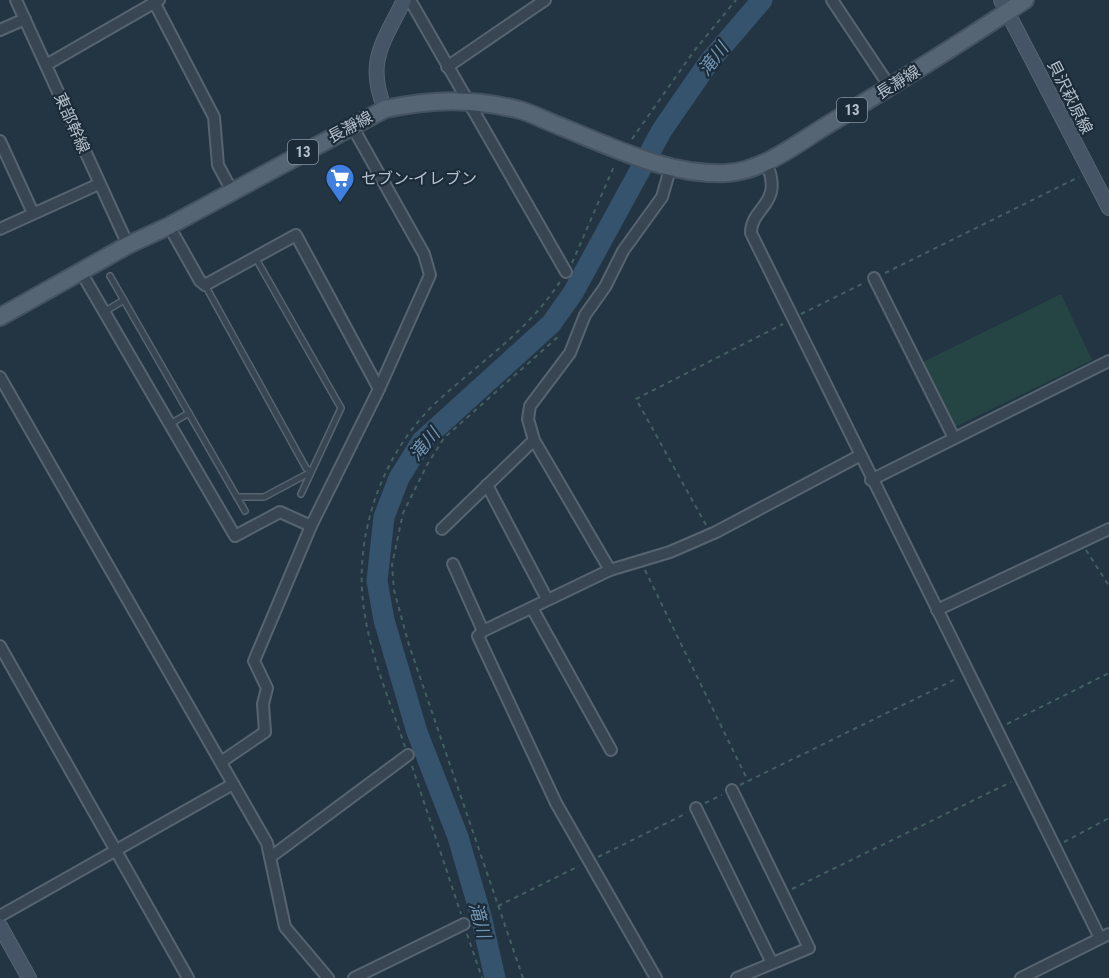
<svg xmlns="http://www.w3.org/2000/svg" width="1109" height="978" viewBox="0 0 1109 978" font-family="'Roboto Condensed','Noto Sans JP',sans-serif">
	<rect width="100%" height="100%" fill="#233543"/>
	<!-- green -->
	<path fill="#254444" d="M1061,294L1092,360L955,427L923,362Z"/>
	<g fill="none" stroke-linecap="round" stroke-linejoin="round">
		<!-- river -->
		<path stroke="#35536c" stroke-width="21" d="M495,978L481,916L458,837L417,732L384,620L377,581L384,517L399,478L422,441L551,324L573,293L662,130L709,62L762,0"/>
		<!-- lane casing -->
		<g stroke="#566470" stroke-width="8">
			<g id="lane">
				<path d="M255,257L341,408L301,494"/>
				<path d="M110,276L245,511"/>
				<path d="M205,285L306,468L311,472L264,497H237"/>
				<path d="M104,312L124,300"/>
				<path d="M170,424L189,413"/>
			</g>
		</g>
		<!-- street casing -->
		<g stroke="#566470" stroke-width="14">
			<g id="street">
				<path d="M16,0L128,245"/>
				<path d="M153,0L214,117L218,165L232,191"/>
				<path d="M410,0L566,272"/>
				<path d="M832,0L890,87"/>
				<path d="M0,30L25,19"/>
				<path d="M46,65L159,0"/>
				<path d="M447,67L545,0"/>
				<path d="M0,141L33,213"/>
				<path d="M766,162C785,205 751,206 751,233L1100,938"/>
				<path d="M169,226L200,281L205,285L296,235L379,389"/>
				<path d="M0,229L99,184"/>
				<path d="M81,272L235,536L280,512L311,526"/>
				<path d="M874,278L954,438"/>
				<path d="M0,377L267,843L285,927L328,978"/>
				<path d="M871,480L1109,361"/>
				<path d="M487,485L547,599"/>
				<path d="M442,529L534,440"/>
				<path d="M453,564L483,631"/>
				<path d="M610,570L534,440L528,419L530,406L570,353L585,315L605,287L623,251L662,197L671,166"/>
				<path d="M532,608L611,750"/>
				<path d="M937,610L1109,529"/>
				<path d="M0,646L188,978"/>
				<path d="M221,762L265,732L263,704L267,688L254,661L311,526L379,389L430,275L424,254L352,126"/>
				<path d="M732,790L809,948L737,978"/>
				<path d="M696,808L772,963"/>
				<path d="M272,856L408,755"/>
				<path d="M0,916L233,784"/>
				<path d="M354,978L464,924"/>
				<path d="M656,978L556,803L478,636L483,631L610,570L670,552L716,532L859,456"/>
				<path d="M1021,978L1109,934"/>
			</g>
		</g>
		<!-- secondary casing -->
		<g stroke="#566470" stroke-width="16">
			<g id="secondary">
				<path d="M1001,0L1109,208"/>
				<path d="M385,109C365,61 384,42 404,0"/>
				<path d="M0,926L29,978"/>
			</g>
		</g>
		<!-- primary casing -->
		<g stroke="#44525f" stroke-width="20">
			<path id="primary" d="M0,317L128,245L169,226L385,109C433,99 471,98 520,110C534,114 548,122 562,127C614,148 670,176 727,173C764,171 799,142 829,124C895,84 961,43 1025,0"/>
		</g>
		<!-- path -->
		<g stroke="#436060" stroke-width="2" stroke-dasharray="4.5 4.5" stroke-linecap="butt">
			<path d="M632,139L694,51L736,0"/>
			<path d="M572,263L615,164"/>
			<path d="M885,273L1079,177"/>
			<path d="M801,314L864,283"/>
			<path d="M706,525L636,399L783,324"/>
			<path d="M1086,550L1109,586"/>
			<path d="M645,570L748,781"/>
			<path d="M1007,724L1109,673"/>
			<path d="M405,747C391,704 372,660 365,616C351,538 382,450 441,398C483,360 530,329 561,280"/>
			<path d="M412,766L461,914"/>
			<path d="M740,785L958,678"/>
			<path d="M705,803L722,795"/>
			<path d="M1064,842L1109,818"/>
			<path d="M598,857L687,813"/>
			<path d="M792,889L1011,782"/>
			<path d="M498,906L579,866"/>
			<path d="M467,934L482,978"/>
			<path d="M523,978L409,645L394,590L392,565L403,513L427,465L444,438L560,335"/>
		</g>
		<!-- lane -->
		<use href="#lane" stroke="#384653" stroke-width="5"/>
		<!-- street -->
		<use href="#street" stroke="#384653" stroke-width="10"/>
		<!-- secondary -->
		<use href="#secondary" stroke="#455566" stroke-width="14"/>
		<!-- primary -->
		<use href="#primary" stroke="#566573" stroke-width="16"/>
	</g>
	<!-- icons -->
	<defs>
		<g id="supermarket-pin" transform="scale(1.5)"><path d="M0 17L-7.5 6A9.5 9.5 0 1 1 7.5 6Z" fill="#3f7fe0" stroke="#1c2b38"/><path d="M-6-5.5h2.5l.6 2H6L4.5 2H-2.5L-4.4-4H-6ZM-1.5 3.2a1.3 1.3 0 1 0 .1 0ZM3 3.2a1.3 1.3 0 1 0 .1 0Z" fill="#fff"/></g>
	</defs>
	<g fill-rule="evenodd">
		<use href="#supermarket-pin" x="340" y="178"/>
	</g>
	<g text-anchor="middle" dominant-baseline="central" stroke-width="4.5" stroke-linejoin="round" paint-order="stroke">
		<!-- shield labels -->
		<g fill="#1c2b38" stroke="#8794a0" stroke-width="1.5">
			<rect x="837" y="98" width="30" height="24" rx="4.5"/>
			<rect x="288" y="140" width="30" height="24" rx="4.5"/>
		</g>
		<g font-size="15" font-weight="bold" fill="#b5c1cd">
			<text x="852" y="110">13</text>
			<text x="303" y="152">13</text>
		</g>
		<!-- street labels -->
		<g font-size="16" fill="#b5c1cd" stroke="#1c2b38">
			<text transform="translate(898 82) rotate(-32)">長瀞線</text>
			<text transform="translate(1070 97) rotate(63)">貝沢萩原線</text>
			<text transform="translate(72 123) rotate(66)">東部幹線</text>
			<text transform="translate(350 127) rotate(-28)">長瀞線</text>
		</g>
		<!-- poi labels -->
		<g font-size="16" fill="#b5c1cd" stroke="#1c2b38" text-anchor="start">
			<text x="361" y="178">セブン-イレブン</text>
		</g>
		<!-- water labels -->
		<g font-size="18" font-style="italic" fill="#7196b3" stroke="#1c2b38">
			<text transform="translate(713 59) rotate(-52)">滝川</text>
			<text transform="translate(424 444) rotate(-50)">滝川</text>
			<text transform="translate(480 920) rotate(75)">滝川</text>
		</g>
	</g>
</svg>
